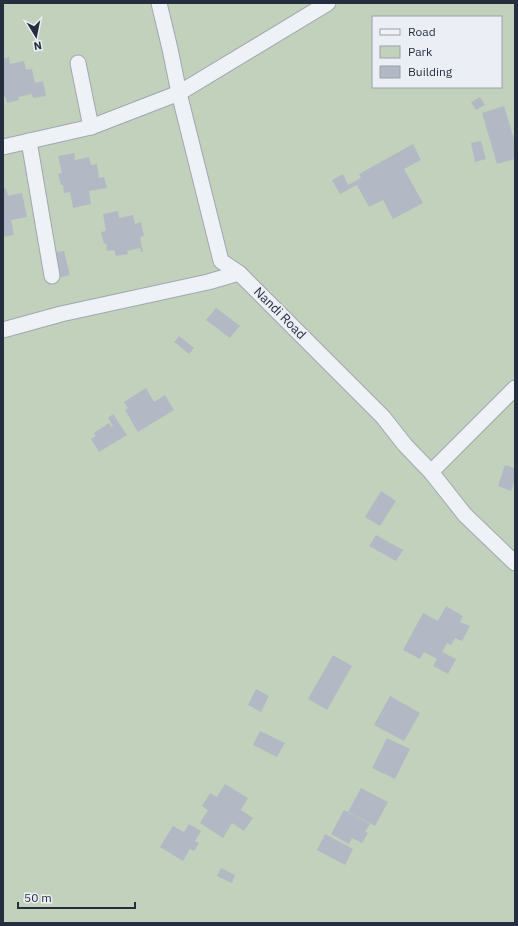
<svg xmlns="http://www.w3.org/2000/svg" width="518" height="926" viewBox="0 0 518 926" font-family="'IBM Plex Sans',sans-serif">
	<rect width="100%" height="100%" fill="#dce0e7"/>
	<!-- green -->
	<path fill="#c2d1bc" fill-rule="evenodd" d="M3,3H515V923H3ZM373,17H501V87H373Z"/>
	<!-- building -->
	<g fill="#b3b9c4">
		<path d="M9,57L10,64L24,61L26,70L32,69L35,83L43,81L46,96L33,98L32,94L18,97L19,100L7,103L5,96L3,97V59Z"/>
		<path d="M480,97L485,105L476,110L471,102Z"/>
		<path d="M504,106L515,142V159L497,164L482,113Z"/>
		<path d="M481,141L486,159L475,162L471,143Z"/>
		<path d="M413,144L421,160L404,169L423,203L393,219L383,200L369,207L357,185L340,194L332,180L343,174L348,185L361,178L359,174Z"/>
		<path d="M74,153L75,160L89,157L91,165L97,164L99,178L104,177L107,188L89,191L91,204L73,208L70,192L64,193L63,185H61L58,174L62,173L58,156Z"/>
		<path d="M6,188L8,196L22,193L27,217L11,220L14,235L3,237V189Z"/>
		<path d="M118,211L119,218L133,215L135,224L141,222L144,236L140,237L143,252H141L140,248L127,251L128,254L116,256L114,250L107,251L106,243L104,244L101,232L106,231L103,214Z"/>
		<path d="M64,251L70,275L58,278L52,253Z"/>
		<path d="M216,308L240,326L230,338L206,320Z"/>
		<path d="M179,336L194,348L189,354L174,342Z"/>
		<path d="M146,388L154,402L165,395L174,410L138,432L125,410L128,408L124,402Z"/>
		<path d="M113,414L127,435L99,452L91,439L96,436L94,433L109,423L112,427L113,426L108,418Z"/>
		<path d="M505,465L515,468V479L511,491L498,486Z"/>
		<path d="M381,491L396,501L380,526L365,517Z"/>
		<path d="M376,535L403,550L396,561L369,546Z"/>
		<path d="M446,606L463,616L460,622L470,626L462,641L455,638L451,645L447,643L442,652L456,659L448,674L433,666L437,659L424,652L420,659L403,650L423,613L438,621Z"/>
		<path d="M333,655L352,666L327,710L308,699Z"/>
		<path d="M256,689L269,696L261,712L248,705Z"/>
		<path d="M390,696L420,713L404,741L374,725Z"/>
		<path d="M260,731L285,743L277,757L253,745Z"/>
		<path d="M387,738L410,749L395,779L372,768Z"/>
		<path d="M225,784L248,798L241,810L253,818L244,831L232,823L223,838L200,823L208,810L202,806L210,793L217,797Z"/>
		<path d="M361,788L388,802L375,826L348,812Z"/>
		<path d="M344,810L370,824L365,832L368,833L362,843L352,838L349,844L331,834Z"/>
		<path d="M189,824L201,831L195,841L199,843L194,851L190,849L183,861L160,847L173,826L184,832Z"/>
		<path d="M325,834L353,849L345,865L317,850Z"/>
		<path d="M221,868L235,875L232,883L217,876Z"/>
	</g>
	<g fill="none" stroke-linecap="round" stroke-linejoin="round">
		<!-- minor casing -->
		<g stroke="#a1a7b1" stroke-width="17">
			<g id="minor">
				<path d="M159,3L170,49L179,93L221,261L239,273L383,417L405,445L431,472L465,515L515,563"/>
				<path d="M78,63L91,127"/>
				<path d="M29,141L52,276"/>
				<path d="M3,147L91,127L179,93L328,3"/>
				<path d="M3,330L61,314L208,282L239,273"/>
				<path d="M431,472L515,388"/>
			</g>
		</g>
		<!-- minor -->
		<use href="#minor" stroke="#eef1f5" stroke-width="15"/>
	</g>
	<g text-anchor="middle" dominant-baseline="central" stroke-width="4" stroke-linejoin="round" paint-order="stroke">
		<!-- street labels -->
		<g font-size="13" fill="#252e3e" stroke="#ebeff5">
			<text transform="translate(280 313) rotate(45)">Nandi Road</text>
		</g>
	</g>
	<!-- border -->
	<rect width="518" height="926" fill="none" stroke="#252e3e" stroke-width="8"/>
	<!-- legend -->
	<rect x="372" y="16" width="130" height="72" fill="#ebeff5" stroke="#9ca2ac"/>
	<rect x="380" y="29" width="20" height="6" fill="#eef1f5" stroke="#9ca2ac"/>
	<text x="408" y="36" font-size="12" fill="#252e3e">Road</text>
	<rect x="380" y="46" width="20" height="12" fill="#c2d1bc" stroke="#9ca2ac"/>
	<text x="408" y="56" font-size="12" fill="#252e3e">Park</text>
	<rect x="380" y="66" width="20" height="12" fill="#b3b9c4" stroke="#9ca2ac"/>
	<text x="408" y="76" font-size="12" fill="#252e3e">Building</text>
	<!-- north arrow -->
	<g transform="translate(36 36) rotate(170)" stroke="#ebeff5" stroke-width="3" paint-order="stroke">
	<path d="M0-3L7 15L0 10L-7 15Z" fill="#252e3e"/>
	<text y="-6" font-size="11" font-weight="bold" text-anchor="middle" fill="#252e3e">N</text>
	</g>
	<!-- scale -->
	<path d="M18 902v6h117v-6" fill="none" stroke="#252e3e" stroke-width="2"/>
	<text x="24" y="902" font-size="12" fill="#252e3e" stroke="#ebeff5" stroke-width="3" paint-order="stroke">50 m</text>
</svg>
